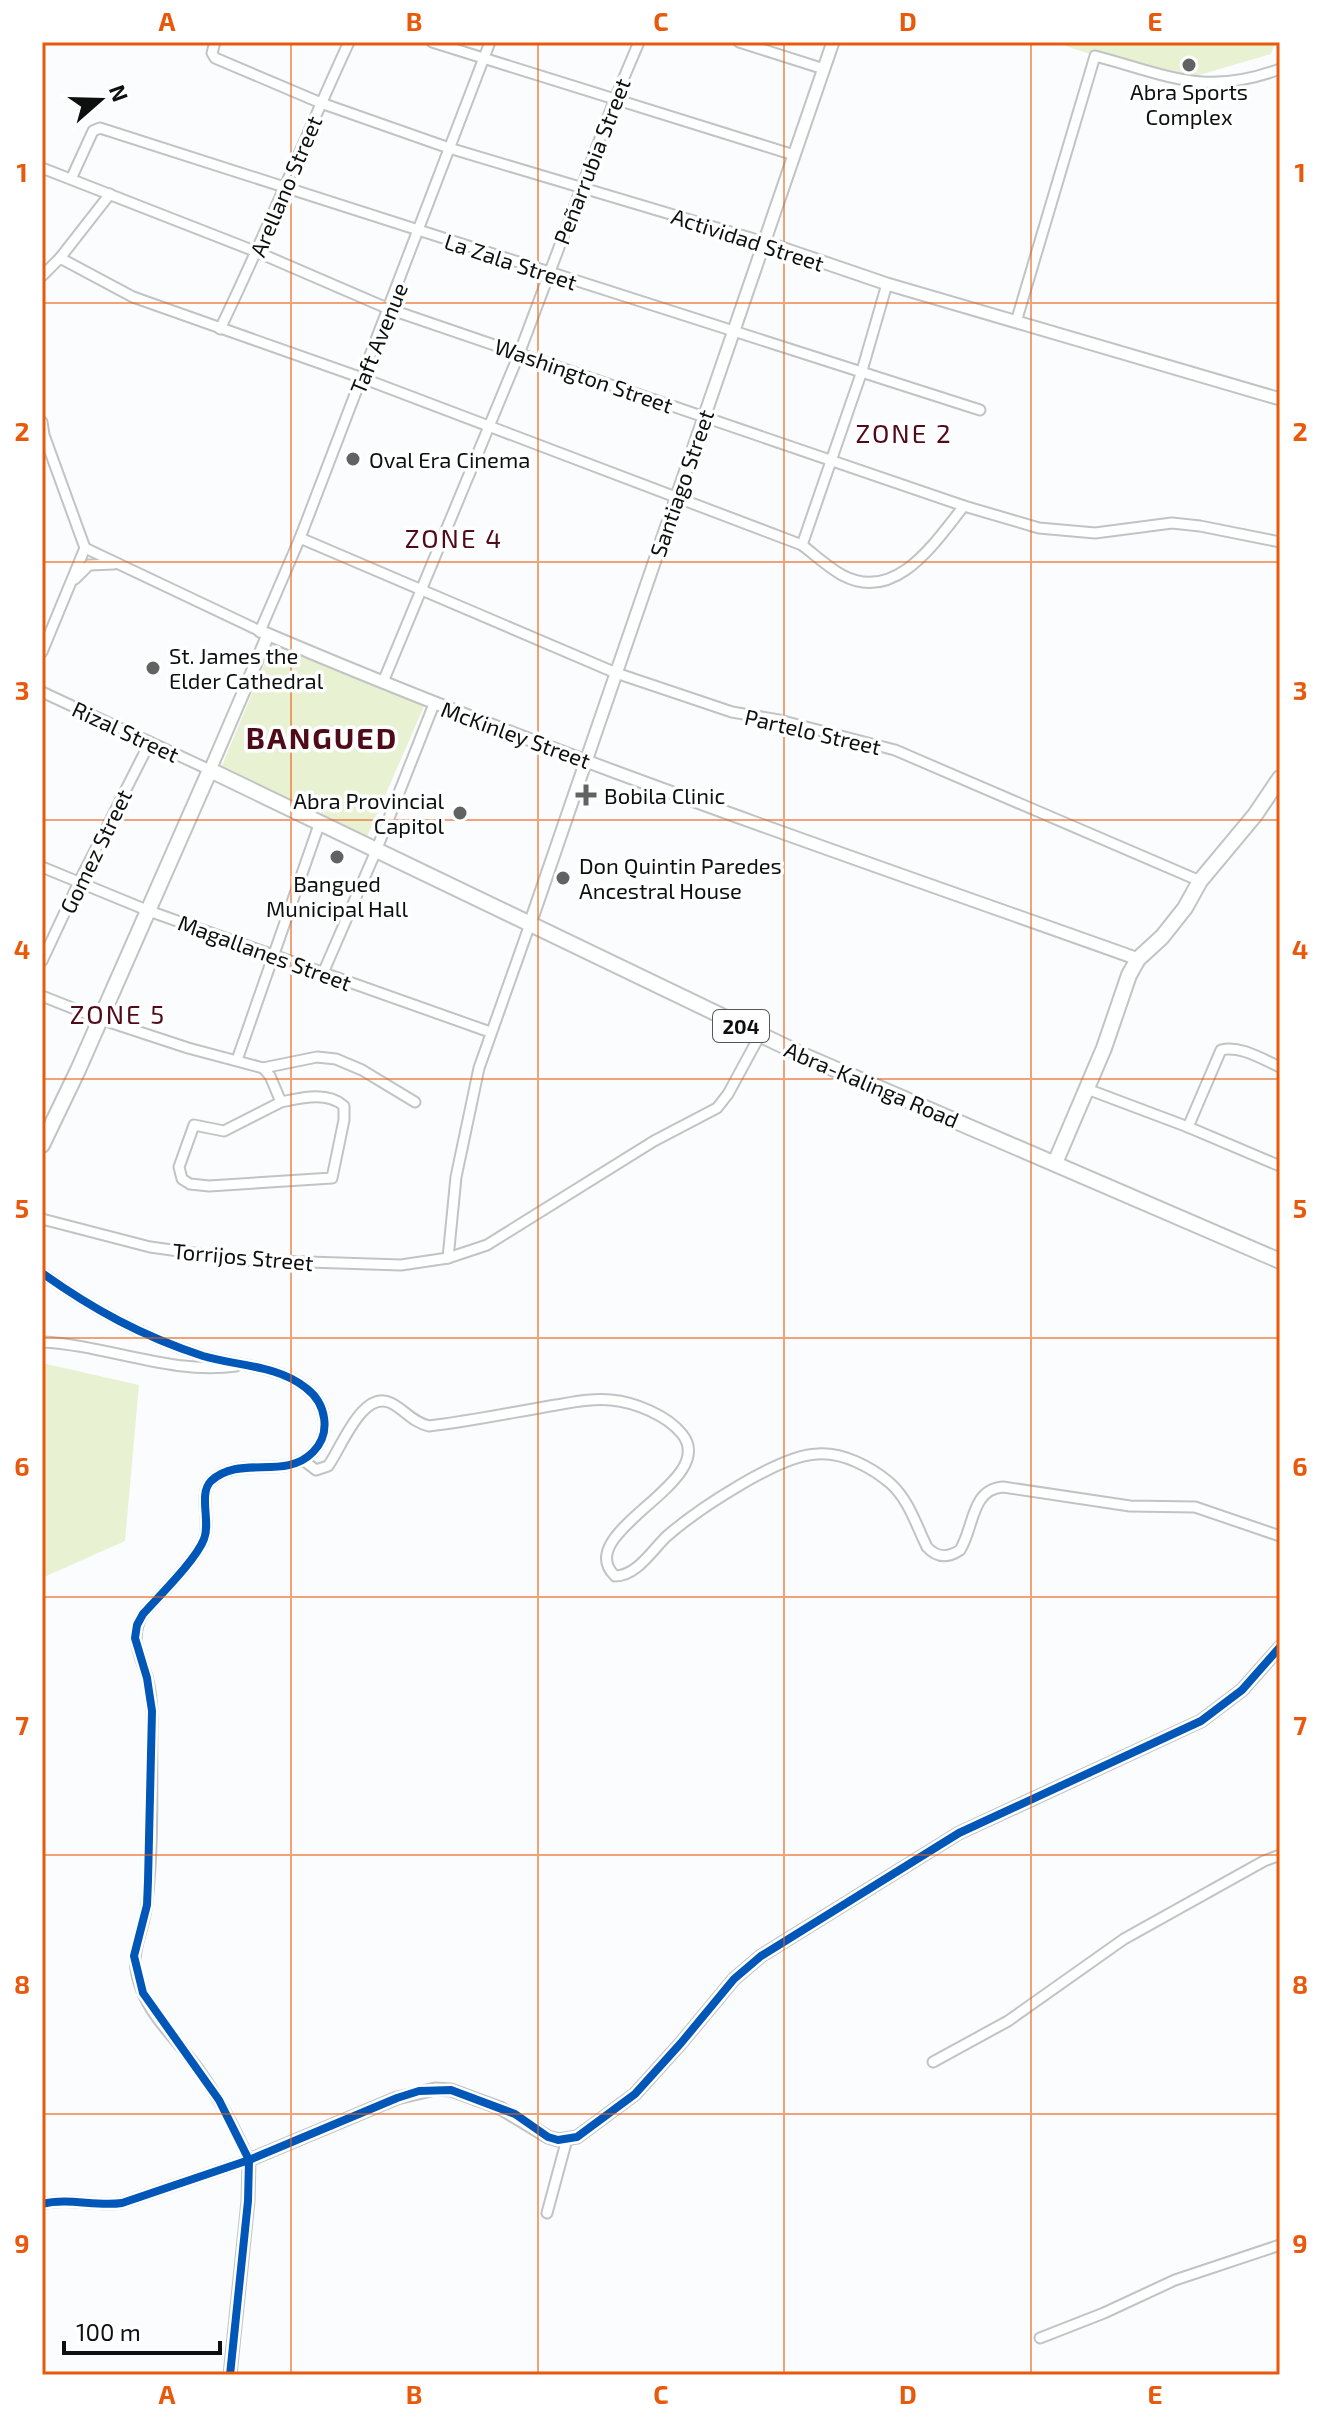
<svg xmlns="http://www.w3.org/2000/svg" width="1322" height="2417" viewBox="0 0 1322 2417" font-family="'Exo 2',sans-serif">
	<rect width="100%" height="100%" fill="#fbfcfd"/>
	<!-- green -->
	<g fill="#e8f2d2">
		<path d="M1054,42H1275L1271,54L1196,76L1090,54Z"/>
		<path d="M273,643L426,702L366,839L221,768Z"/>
		<path d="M42,1363L139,1385L125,1541L42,1578Z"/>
	</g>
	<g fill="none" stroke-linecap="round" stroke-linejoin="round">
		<!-- minor casing -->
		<g stroke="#c2c3c4" stroke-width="13">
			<g id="minor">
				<path d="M215,42L212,53L215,58L321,103L449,148L764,242"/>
				<path d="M432,42L794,155"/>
				<path d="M739,42L824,69"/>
				<path d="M42,168L257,252L389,309L964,506L1039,528L1095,533L1172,523L1200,526L1280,542"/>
				<path d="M71,179L93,131L100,128L980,410"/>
				<path d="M60,258L133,297L362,378L802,545C815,555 828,567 842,575C896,604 935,542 964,506"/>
				<path d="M42,276L60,258L110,194"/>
				<path d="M1016,322L1095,56C1168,75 1204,97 1280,69"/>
				<path d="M220,329C266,234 305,137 349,42"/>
				<path d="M42,422L44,435L85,548"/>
				<path d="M300,538L616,673L732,712L779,720L895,750L1200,881"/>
				<path d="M802,545L861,374L887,284"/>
				<path d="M85,548L260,631L300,538L490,42"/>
				<path d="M75,579L89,565L114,564"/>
				<path d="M42,652L85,548"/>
				<path d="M383,682L519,354L614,101L639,42"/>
				<path d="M42,692L210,770"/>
				<path d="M42,867L149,911L490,1032"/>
				<path d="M42,961L79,882L150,742"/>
				<path d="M323,973L376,851L434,704"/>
				<path d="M42,996L100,1019L188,1048L263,1068L317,1057L336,1059L362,1070L415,1102"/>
				<path d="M237,1060L320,822"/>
				<path d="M263,1068L270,1076L281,1102C301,1098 327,1091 344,1106V1120L332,1178L209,1186L190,1184L182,1179L179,1167L194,1125L224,1131L281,1102"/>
				<path d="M1087,1089L1188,1127L1280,1166"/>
				<path d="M1188,1127L1221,1050C1240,1045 1262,1059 1280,1067"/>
				<path d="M42,1219L150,1247L244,1260L401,1265L448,1258L487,1245L654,1141L717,1108L728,1094L760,1035"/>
				<path d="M448,1258L456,1177L479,1068L530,924"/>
				<path d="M42,1273C94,1310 142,1336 203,1356C237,1366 278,1365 306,1388C326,1403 332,1433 313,1452C285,1481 240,1454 211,1481C198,1494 211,1522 204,1539C196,1560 159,1596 143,1614C129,1638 140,1654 147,1677C151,1691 152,1706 152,1720C151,1780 154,1842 147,1902C143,1940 126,1950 142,1991C153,2020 181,2044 199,2070C219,2098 235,2128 249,2160L122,2203C95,2207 69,2197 42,2204"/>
				<path d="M42,1342C107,1345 170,1375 236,1366"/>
				<path d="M303,1460L316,1470L328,1466C341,1449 362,1389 391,1403C405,1410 412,1422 429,1426C472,1421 514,1412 556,1405C574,1402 593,1398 611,1400C634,1402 667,1415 682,1434C721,1482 570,1532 615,1576C637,1576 653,1549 667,1536C697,1510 779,1455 817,1454C843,1452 871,1467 890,1483C909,1500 916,1525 927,1547C937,1558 948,1558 960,1550C974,1528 971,1489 1003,1487L1130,1506L1195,1507L1280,1536"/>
				<path d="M933,2062L1008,2021L1124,1939L1264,1861L1280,1855"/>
				<path d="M547,2213L567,2139"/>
				<path d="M1040,2338L1104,2313L1175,2280L1280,2245"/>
			</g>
		</g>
		<!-- tertiary casing -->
		<g stroke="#c2c3c4" stroke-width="15">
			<g id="tertiary">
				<path d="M764,242L887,284L1280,399"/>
				<path d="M260,631C547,754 844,854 1138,959"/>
				<path d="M210,770L268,635"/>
				<path d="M530,924L833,42"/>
				<path d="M230,2375L248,2201L249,2160L397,2098L435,2089L451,2090L500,2108L548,2137L558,2140L577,2137L635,2094L681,2043L734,1979L761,1956L959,1833L1201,1721L1242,1690L1280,1647"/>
			</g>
		</g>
		<!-- primary casing -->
		<g stroke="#c2c3c4" stroke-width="18">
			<g id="primary">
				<path d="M42,1145L78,1070L210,770L807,1057L1280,1261"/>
				<path d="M1055,1163L1104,1048L1129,975L1138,959L1162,937L1185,908L1200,881L1255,815L1280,778"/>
			</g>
		</g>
		<!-- minor -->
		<use href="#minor" stroke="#feffff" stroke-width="9"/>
		<!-- tertiary -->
		<use href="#tertiary" stroke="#feffff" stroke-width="11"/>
		<!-- primary -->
		<use href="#primary" stroke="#feffff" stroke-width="14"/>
		<!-- cycleway casing -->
		<g stroke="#fff" stroke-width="13">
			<g id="cycleway">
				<path d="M42,1273C94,1310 142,1336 203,1356C237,1366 278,1365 306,1388C326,1403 332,1433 313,1452C285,1481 240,1454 211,1481C198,1494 211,1522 204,1539C196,1560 159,1596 143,1614L137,1625L135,1638L147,1678L152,1711L148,1881L147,1905L134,1956L143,1993L219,2100L249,2160L248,2201L230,2375"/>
				<path d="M42,2204C69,2197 95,2207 122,2203L249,2160L397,2098L419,2091L451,2090L515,2114L548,2137L558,2140L577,2137L635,2094L681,2043L734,1979L761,1956L959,1833L1201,1721L1242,1690L1280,1647"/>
			</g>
		</g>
		<!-- cycleway -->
		<use href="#cycleway" stroke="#0057b8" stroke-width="8"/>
	</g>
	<!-- grid -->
	<path fill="none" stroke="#e8590c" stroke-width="2" stroke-opacity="0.55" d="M291,42V2375M538,42V2375M784,42V2375M1031,42V2375M42,303H1280M42,562H1280M42,820H1280M42,1079H1280M42,1338H1280M42,1597H1280M42,1855H1280M42,2114H1280"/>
	<!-- markers -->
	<g fill="#616262" stroke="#fff" stroke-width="3">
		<circle cx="1189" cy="65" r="8"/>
		<circle cx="353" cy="459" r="8"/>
		<circle cx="153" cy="668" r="8"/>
		<path d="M582 783h8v8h8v8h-8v8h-8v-8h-8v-8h8z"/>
		<circle cx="460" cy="813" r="8"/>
		<circle cx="337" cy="857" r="8"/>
		<circle cx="563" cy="878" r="8"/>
	</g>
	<g text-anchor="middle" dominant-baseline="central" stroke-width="7" stroke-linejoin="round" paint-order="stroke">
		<!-- shield labels -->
		<rect fill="#fff" stroke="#565757" stroke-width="2" x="713" y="1010" width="56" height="32" rx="6"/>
		<g font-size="20" font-weight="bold" fill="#0e0f0f">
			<text x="741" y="1026">204</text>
		</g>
		<!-- poi labels -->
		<g font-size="22" fill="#0e0f0f" stroke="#fff" text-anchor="start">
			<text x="1189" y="91" text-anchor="middle">Abra Sports<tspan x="1189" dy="25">Complex</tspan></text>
			<text x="369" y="459">Oval Era Cinema</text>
			<text x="169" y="655">St. James the<tspan x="169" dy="25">Elder Cathedral</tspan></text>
			<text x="604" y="795">Bobila Clinic</text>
			<text x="444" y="800" text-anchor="end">Abra Provincial<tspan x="444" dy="25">Capitol</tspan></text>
			<text x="579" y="865">Don Quintin Paredes<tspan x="579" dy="25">Ancestral House</tspan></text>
			<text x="337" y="883" text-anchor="middle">Bangued<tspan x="337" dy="25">Municipal Hall</tspan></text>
		</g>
		<!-- street labels -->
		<g font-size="22" fill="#0e0f0f" stroke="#fff">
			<text transform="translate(591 161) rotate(-69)">Peñarrubia Street</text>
			<text transform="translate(285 186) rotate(-67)">Arellano Street</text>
			<text transform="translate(748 239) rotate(18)">Actividad Street</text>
			<text transform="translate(511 261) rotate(18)">La Zala Street</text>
			<text transform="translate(378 338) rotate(-68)">Taft Avenue</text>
			<text transform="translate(584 375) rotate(19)">Washington Street</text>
			<text transform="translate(681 483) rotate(-71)">Santiago Street</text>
			<text transform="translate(126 731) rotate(25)">Rizal Street</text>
			<text transform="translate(813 731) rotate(13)">Partelo Street</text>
			<text transform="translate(516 734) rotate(20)">McKinley Street</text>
			<text transform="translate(95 851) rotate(-64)">Gomez Street</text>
			<text transform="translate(265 952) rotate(20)">Magallanes Street</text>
			<text transform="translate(872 1084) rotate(23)">Abra-Kalinga Road</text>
			<text transform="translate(243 1256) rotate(5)">Torrijos Street</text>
		</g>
		<!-- quarter labels -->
		<g font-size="26" letter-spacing="2" fill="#500b19" stroke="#fff">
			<text x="904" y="432">ZONE 2</text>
			<text x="454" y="537">ZONE 4</text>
			<text x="118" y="1013">ZONE 5</text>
		</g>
		<!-- district labels -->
		<g font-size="30" font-weight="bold" letter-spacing="2" fill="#500b19" stroke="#fff">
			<text x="322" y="737">BANGUED</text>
		</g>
	</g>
	<!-- border -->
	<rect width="1322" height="2417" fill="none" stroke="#ffffff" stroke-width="88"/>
	<!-- north arrow -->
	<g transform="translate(100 100) rotate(70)" stroke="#ffffff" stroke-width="6" paint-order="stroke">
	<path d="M0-6L14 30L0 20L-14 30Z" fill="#0e0f0f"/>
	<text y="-12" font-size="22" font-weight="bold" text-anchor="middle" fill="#0e0f0f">N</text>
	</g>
	<!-- scale -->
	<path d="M64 2341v12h156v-12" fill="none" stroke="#0e0f0f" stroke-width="4"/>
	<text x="76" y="2341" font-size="24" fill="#0e0f0f" stroke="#ffffff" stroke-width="6" paint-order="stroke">100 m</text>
	<rect x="44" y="44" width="1234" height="2329" fill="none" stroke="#e8590c" stroke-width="3"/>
	<g font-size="26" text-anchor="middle" font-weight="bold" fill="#e8590c">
		<text x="167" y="31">A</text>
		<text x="414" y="31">B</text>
		<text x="661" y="31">C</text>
		<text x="908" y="31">D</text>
		<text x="1155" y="31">E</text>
		<text x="22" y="182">1</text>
		<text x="1300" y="182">1</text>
		<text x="22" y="441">2</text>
		<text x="1300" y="441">2</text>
		<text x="22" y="700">3</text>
		<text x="1300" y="700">3</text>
		<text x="22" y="959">4</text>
		<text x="1300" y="959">4</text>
		<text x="22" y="1218">5</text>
		<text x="1300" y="1218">5</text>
		<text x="22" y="1476">6</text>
		<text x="1300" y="1476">6</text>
		<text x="22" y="1735">7</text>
		<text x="1300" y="1735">7</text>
		<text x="22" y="1994">8</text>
		<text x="1300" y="1994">8</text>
		<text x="22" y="2253">9</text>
		<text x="1300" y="2253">9</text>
		<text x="167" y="2404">A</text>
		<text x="414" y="2404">B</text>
		<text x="661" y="2404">C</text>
		<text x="908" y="2404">D</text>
		<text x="1155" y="2404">E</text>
	</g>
</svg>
